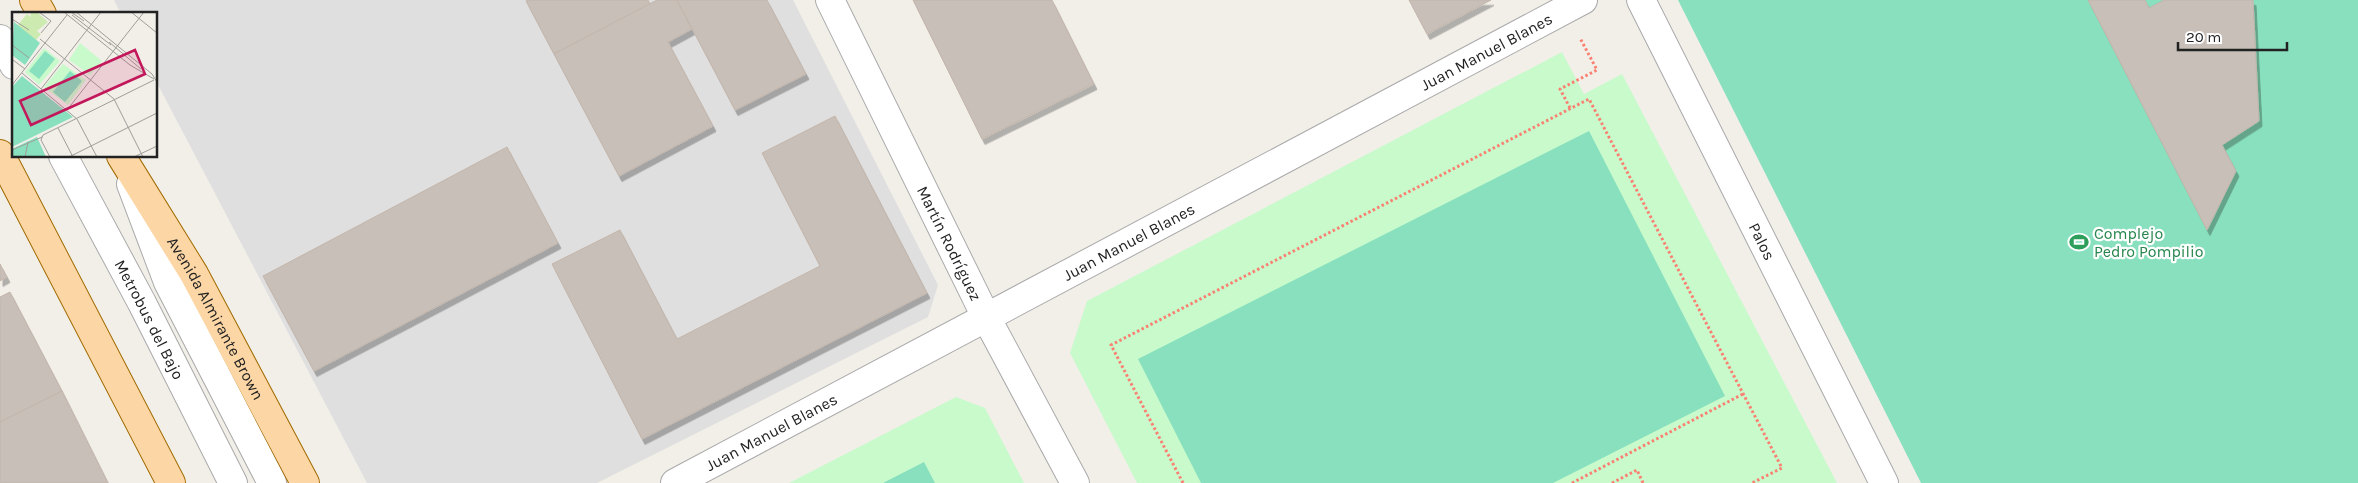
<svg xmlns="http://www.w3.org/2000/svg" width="2358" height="483" viewBox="0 0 2358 483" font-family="Karla,sans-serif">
	<defs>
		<filter id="shadow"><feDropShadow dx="3" dy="5.5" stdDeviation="0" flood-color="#0004"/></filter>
	</defs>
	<rect width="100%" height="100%" fill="#f2efe9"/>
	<!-- residential -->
	<path fill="#e0dfdf" d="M114,0H793L938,285L928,317L597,483H367L156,81V14H121Z"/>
	<!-- park -->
	<g fill="#c8facc">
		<path d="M1562,52L1584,94L1622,74L1837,483H1137L1070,353L1087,301Z"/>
		<path d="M956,397L985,408L1024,483H789Z"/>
	</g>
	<!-- pitch -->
	<g fill="#88e0be">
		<path d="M1678,0H2358V483H1921Z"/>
		<path d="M1589,131L1725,396L1553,483H1201L1138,359Z"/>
		<path d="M924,462L935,483H883Z"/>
	</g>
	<!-- building -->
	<g fill="#c7bfb8" stroke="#c4b6ab" filter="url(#shadow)">
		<path d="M529,0H648L650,4L554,54L526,1Z"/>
		<path d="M657,0H677L692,29L668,42L713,126L619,176L554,54Z"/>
		<path d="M677,0H767L806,74L735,110Z"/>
		<path d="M913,0H1052L1094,84L982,139Z"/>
		<path d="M1409,0H1491L1427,34Z"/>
		<path d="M2088,0H2145L2149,8L2164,0H2253L2259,121L2222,145L2236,171L2207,230Z"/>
		<path d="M835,116L927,293L642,439L552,264L620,230L677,339L820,266L762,153Z"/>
		<path d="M507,147L558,243L314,371L263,276Z"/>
		<path d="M0,264L7,277L0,281Z"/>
		<path d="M10,292L62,391L0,422V297Z"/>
		<path d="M62,391L108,483H0V422Z"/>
	</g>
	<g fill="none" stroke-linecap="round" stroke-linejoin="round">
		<!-- minor casing -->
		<g stroke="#a9a9a9" stroke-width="30">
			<g id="minor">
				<path id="s1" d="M830,0L986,317L1075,483"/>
				<path id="s2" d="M1641,0L1884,483"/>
				<path d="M0,39L14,65"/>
				<path id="s3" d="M63,156L142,303L233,483"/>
				<path d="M131,184L168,282L272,483"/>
				<path id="s4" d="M675,483L1583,0"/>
			</g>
		</g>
		<!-- major casing -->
		<g stroke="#a06b00" stroke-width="30">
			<g id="major">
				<path d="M34,0L42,14"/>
				<path d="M0,154L171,483"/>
				<path id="s5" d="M121,156L194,274L305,483"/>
			</g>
		</g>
		<!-- path -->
		<g stroke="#fa8072" stroke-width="3" stroke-dasharray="2.5 2.5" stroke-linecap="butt">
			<path d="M1570,108L1560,89L1597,70L1580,38"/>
			<path d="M1183,483L1111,345L1589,99L1782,468L1752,483"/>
			<path d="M1572,483L1743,394"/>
			<path d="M1612,483L1637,470L1643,483"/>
		</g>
		<!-- minor -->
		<use href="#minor" stroke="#fff" stroke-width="28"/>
		<!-- major -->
		<use href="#major" stroke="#fcd6a4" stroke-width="28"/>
	</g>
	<!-- icons -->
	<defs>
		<g id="stadium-bare" transform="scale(1.5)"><path d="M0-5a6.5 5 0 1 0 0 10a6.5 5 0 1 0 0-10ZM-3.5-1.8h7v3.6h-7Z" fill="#2e9e5b" stroke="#fff" stroke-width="2.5" paint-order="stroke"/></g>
	</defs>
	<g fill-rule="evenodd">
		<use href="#stadium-bare" x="2079" y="242"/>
	</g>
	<g text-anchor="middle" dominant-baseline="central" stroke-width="4.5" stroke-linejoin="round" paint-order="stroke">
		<!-- street labels -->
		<g font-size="16" fill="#222" stroke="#fff">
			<text stroke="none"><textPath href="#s4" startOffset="919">Juan Manuel Blanes</textPath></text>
			<text stroke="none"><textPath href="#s4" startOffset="514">Juan Manuel Blanes</textPath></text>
			<text stroke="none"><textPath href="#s2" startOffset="270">Palos</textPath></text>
			<text stroke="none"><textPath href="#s1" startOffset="271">Martín Rodríguez</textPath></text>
			<text stroke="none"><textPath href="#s5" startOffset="188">Avenida Almirante Brown</textPath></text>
			<text stroke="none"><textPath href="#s3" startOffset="185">Metrobus del Bajo</textPath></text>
			<text stroke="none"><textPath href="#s4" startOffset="109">Juan Manuel Blanes</textPath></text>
		</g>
		<!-- leisure labels -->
		<g font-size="16" fill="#27864d" stroke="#fff" text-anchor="start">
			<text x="2094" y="233">Complejo<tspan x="2094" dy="18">Pedro Pompilio</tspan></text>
		</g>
	</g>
	<!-- overview -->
	<g transform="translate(12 12)">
		<rect width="145" height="145" fill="#f2efe9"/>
		<path d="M18,0H25L36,10L25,19L29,22L24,28L5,14L15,2L19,5Z" fill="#cdebb0"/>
		<path d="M68,31L90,49L78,63L57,48ZM32,36L48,49L27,73L13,60ZM51,52L74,68L56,93L32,75Z" fill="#c8facc"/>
		<path d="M2,10L28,31L13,53L0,43ZM33,39L43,47L27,67L17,59ZM58,59L70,69L53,90L41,80ZM10,64L61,105L0,135V75ZM25,125L34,145H1L0,137Z" fill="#88e0be"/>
		<path fill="none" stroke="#9f9d99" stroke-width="1" d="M27,0L39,9L29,21M52,0L118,53L142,67M59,0L72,9M64,0L140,62L145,70M119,0L145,21M60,3L99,33M0,7L17,18M28,27L102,87L131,145M97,30L129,57M0,33L17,46M1,48L13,57M10,61L65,107L85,145M0,73L55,3M29,77L89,0M55,98L132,0M46,116L61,145M0,138L30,125M13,145L16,130M38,145L29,128L31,123L142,68M57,145L145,101M122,145L145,134"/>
		<path fill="#c2185b" fill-opacity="0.15" stroke="#c2185b" stroke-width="2.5" d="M123,38L133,62L19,113L8,89Z"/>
		<rect width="145" height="145" fill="none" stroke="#222" stroke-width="2.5"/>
	</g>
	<!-- scale -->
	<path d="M2178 42v8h109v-8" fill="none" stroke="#222222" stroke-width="2.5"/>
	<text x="2186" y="42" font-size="15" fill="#222222" stroke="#ffffff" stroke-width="4" paint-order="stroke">20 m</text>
</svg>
